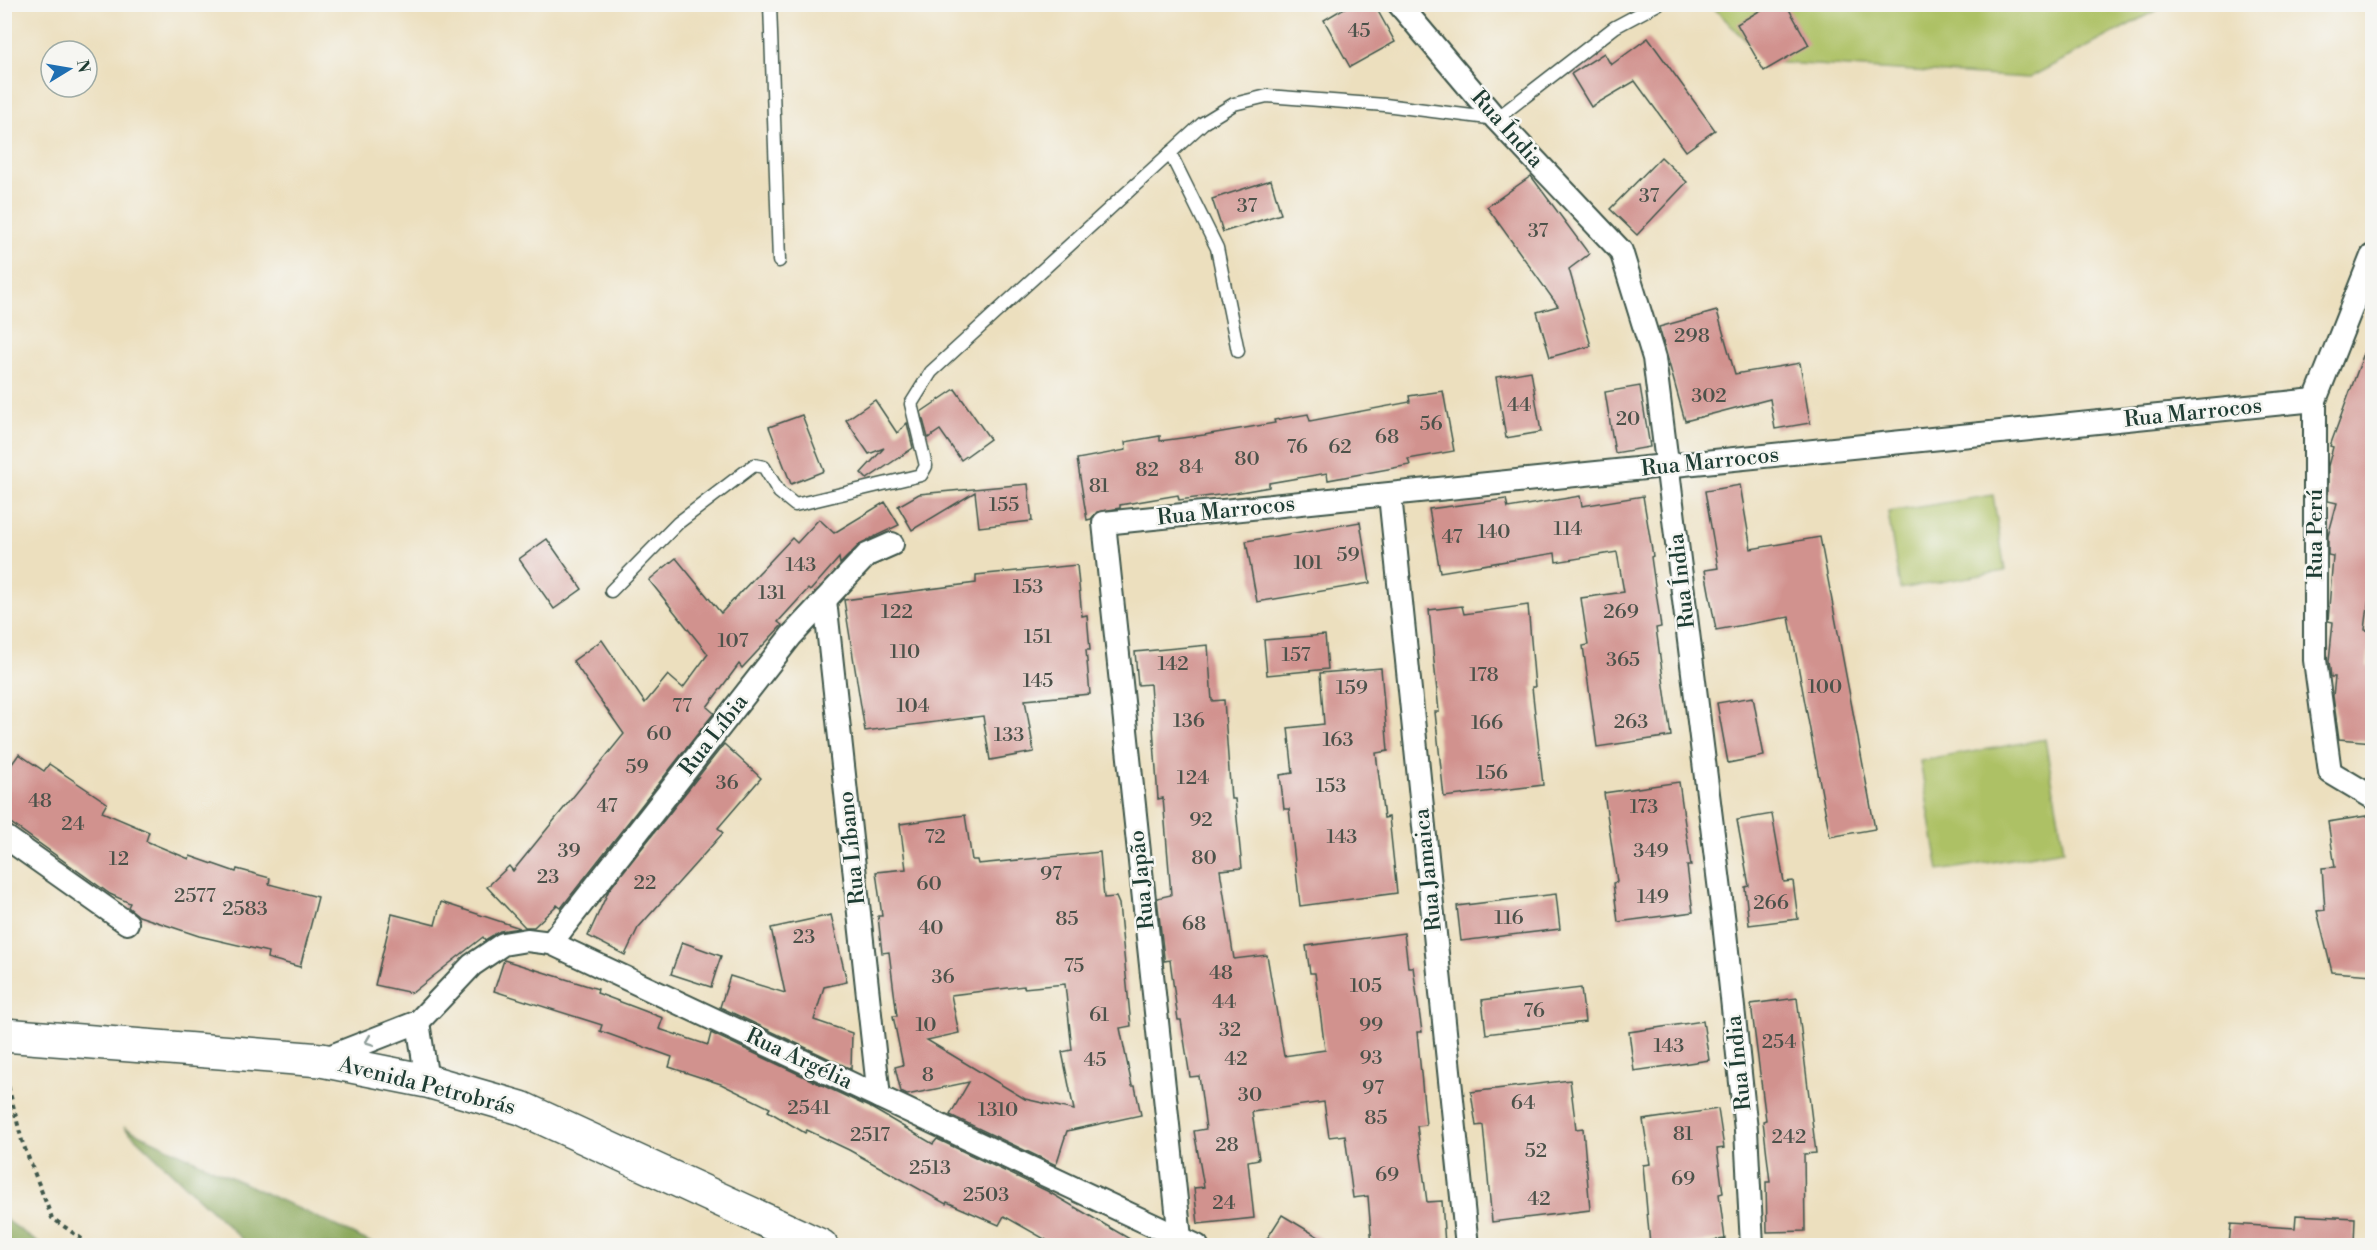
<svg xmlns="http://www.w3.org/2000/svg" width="2377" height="1250" viewBox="0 0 2377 1250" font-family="'Libre Bodoni',serif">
	<rect width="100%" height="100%" fill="#f6f6f2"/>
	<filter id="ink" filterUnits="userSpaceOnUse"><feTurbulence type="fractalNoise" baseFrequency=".0167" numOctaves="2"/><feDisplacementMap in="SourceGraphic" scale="12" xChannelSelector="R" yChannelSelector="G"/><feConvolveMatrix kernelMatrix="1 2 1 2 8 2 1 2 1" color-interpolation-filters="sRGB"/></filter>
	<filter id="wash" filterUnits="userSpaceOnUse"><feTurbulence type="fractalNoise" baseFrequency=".008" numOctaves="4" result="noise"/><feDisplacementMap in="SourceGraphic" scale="24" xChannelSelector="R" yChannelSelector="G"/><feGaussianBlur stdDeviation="1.35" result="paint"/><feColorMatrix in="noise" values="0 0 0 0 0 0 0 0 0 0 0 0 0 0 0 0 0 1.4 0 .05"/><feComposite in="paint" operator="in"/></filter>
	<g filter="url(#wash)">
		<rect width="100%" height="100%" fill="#ecdfbe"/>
		<!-- green -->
		<g fill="#adc165" stroke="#667f4c" stroke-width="1.5">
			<path d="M1711,5H2166L2029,78L1767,62Z"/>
			<path d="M1993,495L2005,571L1900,589L1888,512Z"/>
			<path d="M2045,739L2064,850L1939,871L1920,761Z"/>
		</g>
		<!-- forest -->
		<g fill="#8aa75a" stroke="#547247" stroke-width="1.5">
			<path d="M124,1127L376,1245H248Z"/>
			<path d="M4,1219H5L41,1245H5Z"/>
		</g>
		<g id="blocks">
			<!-- building -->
			<g fill="#d1928e" fill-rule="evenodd">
				<path d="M1351,4H1374L1395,42L1350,67L1324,20Z"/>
				<path d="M1771,4H1786L1809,45L1764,71L1737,24Z"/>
				<path d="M1648,38L1715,130L1686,151L1635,81L1591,107L1571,74L1604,53L1611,65Z"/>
				<path d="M1661,157L1687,182L1637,235L1610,209Z"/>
				<path d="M1531,176L1589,254L1569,269L1591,346L1550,357L1537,312L1558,306L1487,207Z"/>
				<path d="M1271,180L1281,214L1223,232L1212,199Z"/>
				<path d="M1717,311L1735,374L1800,363L1810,423L1775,429L1770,399L1685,421L1659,327Z"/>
				<path d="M2371,334L2373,566L2365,630L2371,631L2367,666L2373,667V742L2339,739L2333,696L2335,677H2331L2329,661L2333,622L2328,621L2333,556L2328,555V536L2337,503L2328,501V466L2333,447L2330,446Z"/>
				<path d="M1531,371L1541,432L1506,438L1496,377Z"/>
				<path d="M1640,386L1650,447L1615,453L1605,392Z"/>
				<path d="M955,389L990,439L961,460L940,430L928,438L921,412Z"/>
				<path d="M1443,391L1454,451L1408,459L1410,465L1328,480L1327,473L1269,483V487L1235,493L1179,500L1178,495L1120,505V508L1097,512L1091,519L1087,520L1077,459L1126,450L1125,442L1160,436V441L1204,435L1275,423L1274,420L1308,414L1310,421L1410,402L1409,396Z"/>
				<path d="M875,400L897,433L907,423L913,448L867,479L861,473L884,448L869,454L846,420Z"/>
				<path d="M802,415L824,471L791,484L769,427Z"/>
				<path d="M1028,484L1032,521L979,527L975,492L912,530L898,506L919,494Z"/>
				<path d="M1740,485L1751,549L1820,537L1875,829L1830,837L1789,617L1716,630L1705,570L1718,568L1705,491Z"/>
				<path d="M1580,496L1582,506L1643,496L1653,556L1651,557L1661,627L1656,628L1671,736L1597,747L1583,646L1588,645L1581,598L1624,592L1617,552L1556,562L1555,553L1440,572L1429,509L1506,499L1508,508Z"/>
				<path d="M885,502L899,525L861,543L840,564L839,558L810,591L808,589L778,622L782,625L742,668L739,664L707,707L714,713L561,908L557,905L534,927H525L487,887L509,866L513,871L624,734L573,661L602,640L645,703L668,675L683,688L708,654L649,580L676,558L721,613L792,538L797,543L819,519L834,533Z"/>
				<path d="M1360,522L1370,583L1257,602L1246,541Z"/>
				<path d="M547,539L582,589L554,609L519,559Z"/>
				<path d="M1077,565L1082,616L1087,615L1090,650H1086L1090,694L1025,700L1034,752L990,760L983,716L865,731L844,600L976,583V575Z"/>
				<path d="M1528,605L1535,687H1532L1543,785L1444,797L1435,712H1439L1429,610L1462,606L1464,614Z"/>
				<path d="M1325,635L1328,669L1267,675L1264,640Z"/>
				<path d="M1208,645L1212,701L1224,700L1231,799H1235L1242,868L1220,870L1234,959L1267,955L1284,1056L1325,1050L1315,973H1310L1306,946L1404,933L1408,967H1413L1422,1032H1417L1426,1125L1417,1126L1427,1202L1442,1201L1445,1245H1372L1368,1196L1353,1198L1345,1135L1329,1137L1324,1102L1252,1112L1259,1159L1248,1161L1254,1218L1198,1224L1194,1188L1204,1187L1194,1131L1206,1129L1199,1076L1190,1077L1181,1020H1178L1170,960L1164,961V957L1157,898L1171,895L1163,798L1158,799L1150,684L1138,685L1135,652Z"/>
				<path d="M1381,668L1388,751L1376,753L1384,818L1389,817L1397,893L1300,906L1289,809H1284L1280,775L1293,773L1288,728L1324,724L1320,673Z"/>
				<path d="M1753,697L1764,756L1728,763L1717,703Z"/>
				<path d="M724,744L761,778L718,828L723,833L638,928L625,955L588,936L609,890Z"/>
				<path d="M19,754L44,771L49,764L107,803L102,812L149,832L146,841L189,859L190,856L236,872L237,869L270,878L269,884L318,897L300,967L267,958L268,952L199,936L139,916L128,907L130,903L110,894L4,818V775Z"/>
				<path d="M1679,782L1691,866H1687L1693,912L1618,922L1613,883L1617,882L1604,793Z"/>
				<path d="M1772,814L1784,882L1793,881L1798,919L1749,925L1745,887L1749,886L1737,820Z"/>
				<path d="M965,815L972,860H977L978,864L1100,852L1104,898L1116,897L1119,904L1131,1026L1120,1028L1132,1086H1135L1141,1115L1067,1131L1056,1165L950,1115L969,1082L907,1095L901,1092L895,1067L903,1065L893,1016H897L889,952L882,953L878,916H882L876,872L906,869L900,824ZM1065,984L1072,1050L1062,1052L1074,1110L1025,1099L927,1040L959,1033L951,995L1024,986V988Z"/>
				<path d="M2373,815V975L2332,972L2317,911L2325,910L2322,868L2335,867L2328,822Z"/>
				<path d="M1556,894L1560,929L1461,941L1457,906Z"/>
				<path d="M441,902L520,928L500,931L485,940L483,937L412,993L375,985L392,914L435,925Z"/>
				<path d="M831,915L847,982L824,987L814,1020L852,1033L851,1069L720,1007L730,976L785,993L771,928Z"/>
				<path d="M682,942L721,956L711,987L671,974Z"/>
				<path d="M504,960L598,989L597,993L663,1018L659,1029L708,1045L711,1033L873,1109L933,1144L937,1139L1047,1191L1140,1245H1055L1004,1216L999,1225L947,1202L946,1204L849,1150L807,1130L805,1133L768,1111L770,1108L721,1084L669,1067L672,1057L600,1031L602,1025L494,991Z"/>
				<path d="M1581,988L1585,1022L1486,1034L1482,1000Z"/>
				<path d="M1797,998L1816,1153L1804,1154L1805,1231L1767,1232L1766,1182H1770L1763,1121L1766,1120L1751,1004Z"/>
				<path d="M1703,1021L1709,1060L1634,1071L1629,1032Z"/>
				<path d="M1570,1080L1576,1129L1583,1128L1590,1210L1492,1222L1483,1125L1476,1126L1471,1092Z"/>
				<path d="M1718,1109L1724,1148L1717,1149L1723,1193L1719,1194L1725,1239L1679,1245H1650L1643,1165L1650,1164L1643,1120Z"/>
				<path d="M1282,1215L1332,1245H1263Z"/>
				<path d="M2296,1215L2355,1218L2354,1245H2229L2231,1224L2295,1228Z"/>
			</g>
		</g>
	</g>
	<g filter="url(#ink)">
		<use href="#blocks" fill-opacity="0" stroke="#3e5549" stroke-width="1.5"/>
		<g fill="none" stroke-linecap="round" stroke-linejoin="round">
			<!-- lane casing -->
			<g stroke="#3e5549" stroke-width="15">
				<g id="lane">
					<path d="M770,4L779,261"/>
					<path d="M1170,153L1217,248L1238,351"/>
					<path d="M611,591L678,523L754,465L764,467L779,492L795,505L921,475L926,466L911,404L931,372L1203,123L1234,104L1267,96L1385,105L1496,119L1615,27L1658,4"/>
				</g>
			</g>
			<!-- street casing -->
			<g stroke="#3e5549" stroke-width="26">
				<g id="street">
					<path d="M1399,4L1496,119L1621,251L1654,358L1724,923L1746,1130L1752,1246"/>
					<path d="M2372,256L2315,400V660L2330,772L2372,797"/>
					<path d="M1390,495L1467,1246"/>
					<path d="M825,600L879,1097"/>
					<path d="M4,836L127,923"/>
					<path d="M551,943L791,636L867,555L892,544"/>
					<path d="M418,1022L427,1081"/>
					<path d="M321,1060L418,1022L472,965L503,944L527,940L551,943L1197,1246"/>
					<path d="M1180,1238L1104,523L2315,400"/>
				</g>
			</g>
			<!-- secondary casing -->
			<g stroke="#3e5549" stroke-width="36">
				<path id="secondary" d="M4,1035L321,1060L427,1081L521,1108L821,1246"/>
			</g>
			<!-- path -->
			<path stroke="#3e5549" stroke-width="4" stroke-dasharray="4.5 4.5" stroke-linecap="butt" d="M4,1069L22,1141L52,1218L92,1246"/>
			<!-- lane -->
			<use href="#lane" stroke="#fff" stroke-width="12"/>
			<!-- street -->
			<use href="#street" stroke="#fff" stroke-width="22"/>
			<!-- secondary -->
			<use href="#secondary" stroke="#fff" stroke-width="33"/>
		</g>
		<!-- one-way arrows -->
		<defs><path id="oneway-chevron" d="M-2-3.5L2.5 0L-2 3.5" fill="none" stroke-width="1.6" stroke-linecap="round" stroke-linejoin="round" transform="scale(1.5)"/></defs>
		<use stroke="#8f9e9a" href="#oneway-chevron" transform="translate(369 1041) rotate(159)"/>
	</g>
	<g text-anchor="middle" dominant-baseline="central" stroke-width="5" stroke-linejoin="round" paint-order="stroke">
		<!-- number labels -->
		<g font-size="20" fill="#4c524a">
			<text x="1359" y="31">45</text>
			<text x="1649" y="196">37</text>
			<text x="1247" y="206">37</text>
			<text x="1538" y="231">37</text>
			<text x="1692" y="336">298</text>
			<text x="1709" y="396">302</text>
			<text x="1519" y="405">44</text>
			<text x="1628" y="419">20</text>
			<text x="1431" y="424">56</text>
			<text x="1387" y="437">68</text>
			<text x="1297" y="447">76</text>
			<text x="1340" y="447">62</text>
			<text x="1247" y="459">80</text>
			<text x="1191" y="467">84</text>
			<text x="1147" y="470">82</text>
			<text x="1099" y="486">81</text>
			<text x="1004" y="505">155</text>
			<text x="1568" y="529">114</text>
			<text x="1494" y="532">140</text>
			<text x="1452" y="537">47</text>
			<text x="1348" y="555">59</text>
			<text x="1308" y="563">101</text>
			<text x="801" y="565">143</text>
			<text x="1028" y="587">153</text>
			<text x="772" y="593">131</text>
			<text x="897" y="612">122</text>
			<text x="1621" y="612">269</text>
			<text x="1038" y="637">151</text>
			<text x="733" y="641">107</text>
			<text x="905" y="652">110</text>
			<text x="1296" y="655">157</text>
			<text x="1623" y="660">365</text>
			<text x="1173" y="664">142</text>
			<text x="1484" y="675">178</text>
			<text x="1038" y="681">145</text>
			<text x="1825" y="687">100</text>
			<text x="1352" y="688">159</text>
			<text x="682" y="706">77</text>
			<text x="913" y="706">104</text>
			<text x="1189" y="721">136</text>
			<text x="1631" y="722">263</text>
			<text x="1487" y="723">166</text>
			<text x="659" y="734">60</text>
			<text x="1009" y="735">133</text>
			<text x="1338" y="740">163</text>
			<text x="637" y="767">59</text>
			<text x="1492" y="773">156</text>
			<text x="1193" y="778">124</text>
			<text x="727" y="783">36</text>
			<text x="1331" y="786">153</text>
			<text x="40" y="801">48</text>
			<text x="607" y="806">47</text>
			<text x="1644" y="807">173</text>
			<text x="1201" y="820">92</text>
			<text x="73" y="824">24</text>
			<text x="935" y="837">72</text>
			<text x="1342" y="837">143</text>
			<text x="569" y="851">39</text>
			<text x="1651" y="851">349</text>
			<text x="1204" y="858">80</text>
			<text x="119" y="859">12</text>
			<text x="1051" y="874">97</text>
			<text x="548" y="877">23</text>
			<text x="645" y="883">22</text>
			<text x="929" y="884">60</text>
			<text x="195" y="896">2577</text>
			<text x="1653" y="897">149</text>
			<text x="1771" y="903">266</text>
			<text x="245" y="909">2583</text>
			<text x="1509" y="918">116</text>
			<text x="1067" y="919">85</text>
			<text x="1194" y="924">68</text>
			<text x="931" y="928">40</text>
			<text x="804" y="937">23</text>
			<text x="1074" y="966">75</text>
			<text x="1221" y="973">48</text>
			<text x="943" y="977">36</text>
			<text x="1366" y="986">105</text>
			<text x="1224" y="1002">44</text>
			<text x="1534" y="1011">76</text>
			<text x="1099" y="1015">61</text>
			<text x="926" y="1025">10</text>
			<text x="1371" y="1025">99</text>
			<text x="1230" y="1030">32</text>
			<text x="1779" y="1042">254</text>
			<text x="1669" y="1046">143</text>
			<text x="1371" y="1058">93</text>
			<text x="1236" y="1059">42</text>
			<text x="1095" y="1060">45</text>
			<text x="928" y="1075">8</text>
			<text x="1373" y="1088">97</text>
			<text x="1250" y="1095">30</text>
			<text x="1523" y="1103">64</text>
			<text x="809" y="1108">2541</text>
			<text x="998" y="1110">1310</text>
			<text x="1376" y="1118">85</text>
			<text x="1683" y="1134">81</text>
			<text x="870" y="1135">2517</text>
			<text x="1789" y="1137">242</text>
			<text x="1227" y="1145">28</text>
			<text x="1536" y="1151">52</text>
			<text x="930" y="1168">2513</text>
			<text x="1387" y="1175">69</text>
			<text x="1683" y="1179">69</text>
			<text x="986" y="1195">2503</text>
			<text x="1539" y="1199">42</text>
			<text x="1224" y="1203">24</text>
		</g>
		<!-- street labels -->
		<g font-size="22" fill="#1f3d34" stroke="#f6f6f2">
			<text transform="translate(1507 129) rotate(48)">Rua Índia</text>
			<text transform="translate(2193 413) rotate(-6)">Rua Marrocos</text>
			<text transform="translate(1710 462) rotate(-6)">Rua Marrocos</text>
			<text transform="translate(1226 511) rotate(-6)">Rua Marrocos</text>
			<text transform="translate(2315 534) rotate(-90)">Rua Perú</text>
			<text transform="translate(1682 581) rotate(-97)">Rua Índia</text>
			<text transform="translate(714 735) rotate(-52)">Rua Líbia</text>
			<text transform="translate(852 848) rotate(-96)">Rua Líbano</text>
			<text transform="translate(1428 870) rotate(-96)">Rua Jamaica</text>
			<text transform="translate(1142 880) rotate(-96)">Rua Japão</text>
			<text transform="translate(799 1059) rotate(25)">Rua Argélia</text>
			<text transform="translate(1739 1063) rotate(-96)">Rua Índia</text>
			<text transform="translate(427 1086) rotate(14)">Avenida Petrobrás</text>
		</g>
	</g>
	<!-- margin -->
	<rect width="2377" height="1250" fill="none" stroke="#f6f6f2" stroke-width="24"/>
	<!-- north arrow -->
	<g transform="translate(69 69) rotate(79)"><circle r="28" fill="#f6f6f2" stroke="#a0aca6" stroke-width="1.5"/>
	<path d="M0-4.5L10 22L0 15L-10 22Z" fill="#1f6fb2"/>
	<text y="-9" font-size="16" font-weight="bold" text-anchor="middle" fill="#1f3d34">N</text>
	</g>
</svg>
